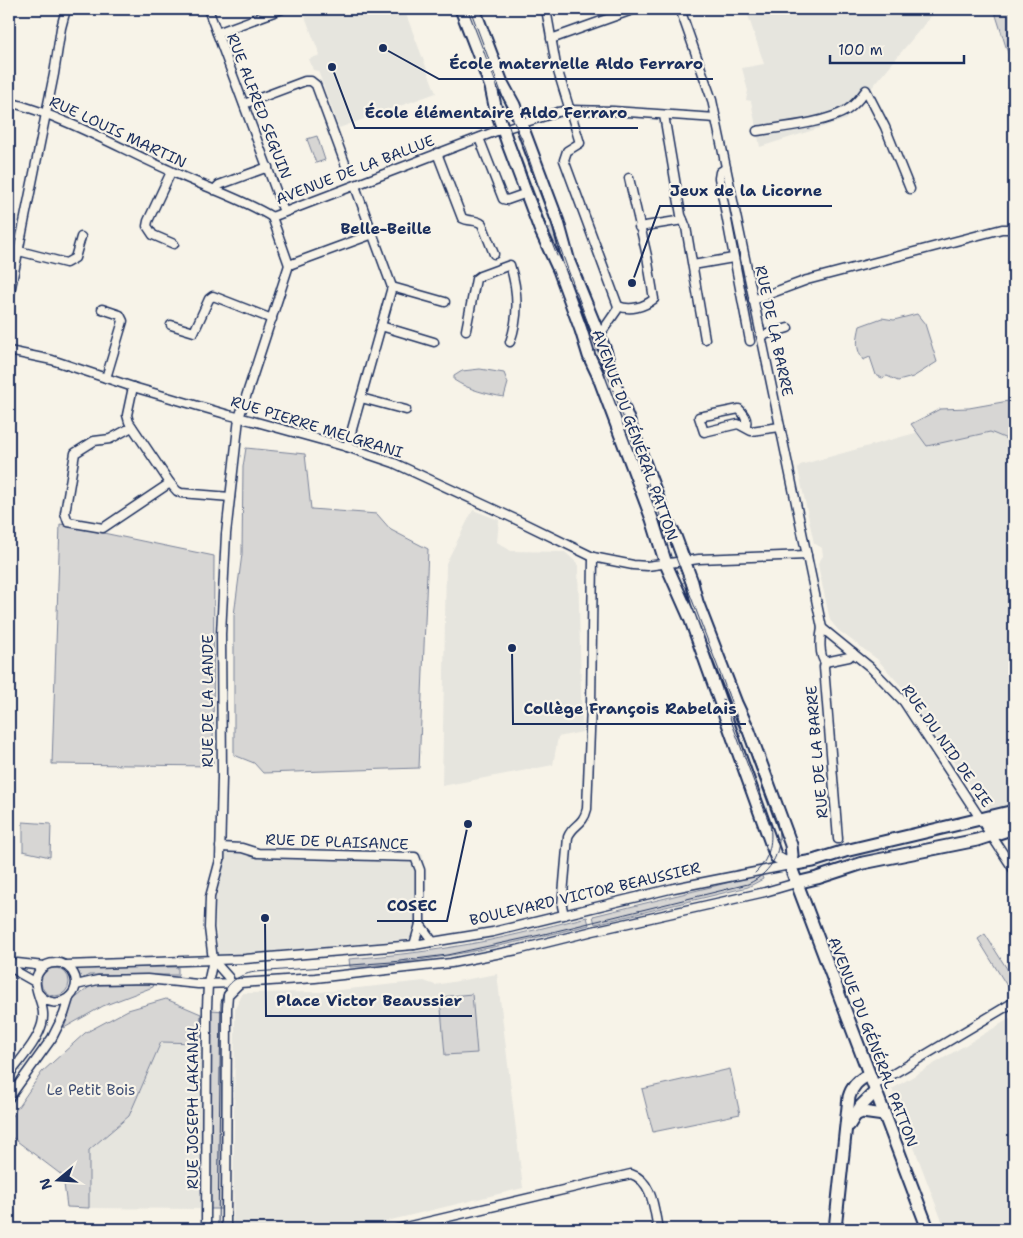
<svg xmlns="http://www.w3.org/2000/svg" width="1023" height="1238" viewBox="0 0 1023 1238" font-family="'Shantell Sans',sans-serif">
	<rect width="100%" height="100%" fill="#f7f3e8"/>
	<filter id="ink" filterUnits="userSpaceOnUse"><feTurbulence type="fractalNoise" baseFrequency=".02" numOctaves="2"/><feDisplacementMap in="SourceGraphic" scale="10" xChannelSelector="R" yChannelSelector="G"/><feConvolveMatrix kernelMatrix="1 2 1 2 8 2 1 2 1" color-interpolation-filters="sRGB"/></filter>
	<g filter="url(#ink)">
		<!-- built -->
		<g fill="#e6e5de">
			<path d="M302,9H404L436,93L339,128L318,71L313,70L309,59L320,55Z"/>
			<path d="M746,9H937L845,120L760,147L751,101L746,100L748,91L742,68L764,64Z"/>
			<path d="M1014,424V847L977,796L903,688L877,659L838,630L830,620L819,570L818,563L823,556L822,548L814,543L798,469L800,465L919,432Z"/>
			<path d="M473,510L499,520L497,542L511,551L565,552L578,564L582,732L558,737L553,765L442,786L446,563Z"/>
			<path d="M224,853L423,854L426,938L340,945L218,957L215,905Z"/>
			<path d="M497,974L523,1188L354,1229H233L235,1009L243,993L320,992L424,981L435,985Z"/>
			<path d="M1014,1016V1229H945L892,1089Z"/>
			<path d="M161,1042L202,1043L200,1209L89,1208V1150L129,1116Z"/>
		</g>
		<!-- green -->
		<g fill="#d7d6d4" stroke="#798299">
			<path d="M994,9H1014V72Z"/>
			<path d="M317,136L325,160L316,163L307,139Z"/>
			<path d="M556,226L600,349L592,352L544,230Z"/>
			<path d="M917,314L925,324L937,362L913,377L898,381L887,376L882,378L876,375L870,357L863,360C855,348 857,339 860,326L882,318L894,320Z"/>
			<path d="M602,355L671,539L663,542L594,358Z"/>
			<path d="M480,369L504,373L508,383L504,397C487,394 469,390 454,380V376L462,371Z"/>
			<path d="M1014,400V442L990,432L927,446L911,424L940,409L969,408Z"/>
			<path d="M246,448L305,454L311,509L377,514L391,530L428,549L419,768L263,773L254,763L234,755V615L242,554L243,467Z"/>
			<path d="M60,524L214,556L213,766L52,764Z"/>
			<path d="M687,581L745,731L734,735L679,584Z"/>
			<path d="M23,822L51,824L50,857L23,851Z"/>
			<path d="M759,875L762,876L763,879L748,887L595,924L593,916Z"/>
			<path d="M587,917L589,925C508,945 433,962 350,967L349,959C384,956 418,953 452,947C498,940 542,928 587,917Z"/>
			<path d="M985,934L1014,980L1007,986L978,939Z"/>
			<path d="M87,967H178V975H89L80,980L75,968Z"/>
			<circle cx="55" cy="982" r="14"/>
			<path d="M154,984L153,987L103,1006L64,1028L73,1000L92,985Z"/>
			<path d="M472,994L477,1053L445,1055L440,997Z"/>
			<path d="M166,999L201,1014L199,1043L161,1042L129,1116L89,1150V1208L67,1207L63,1176L9,1135V1120L42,1072L85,1033L128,1010Z"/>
			<path d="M211,1010L225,1011L222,1209H209Z"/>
			<path d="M730,1069L740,1114L653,1132L642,1089Z"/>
		</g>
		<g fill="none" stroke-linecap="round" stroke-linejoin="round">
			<!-- street casing -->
			<g stroke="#1b2f5e" stroke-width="11">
				<g id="street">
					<path d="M208,9L284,212"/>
					<path d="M546,9L556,65L580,143L567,151L564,160L618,306L617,310L599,336"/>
					<path d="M680,9L712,100L822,628C820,637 819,656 825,662L824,667L838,839"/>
					<path d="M217,33L282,9"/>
					<path d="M551,39L635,9"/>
					<path d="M9,102C66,117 117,147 171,171C204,187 241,198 272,217"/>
					<path d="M244,104L305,81H311L316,85L346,166"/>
					<path d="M664,115L681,215L686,227L705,339"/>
					<path d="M757,131C783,127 826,123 847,110C855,105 861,97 866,90L885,127L910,189"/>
					<path d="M479,138L503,199L507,200L527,193"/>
					<path d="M437,153L462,218C469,222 476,219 482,224L494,254"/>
					<path d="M726,168L720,172L719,178L750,341"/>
					<path d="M171,172L148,221L147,226L153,235L174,244"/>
					<path d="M214,190L219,185L268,167"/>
					<path d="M272,217L494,132L558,112L571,110L613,111L716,118"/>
					<path d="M272,217L289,265"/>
					<path d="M639,227L683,220"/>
					<path d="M19,251L66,263L75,258L81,237"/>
					<path d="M289,265L373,234"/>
					<path d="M693,265L733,258"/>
					<path d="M392,287L445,302"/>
					<path d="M9,297L54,74L61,28L66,9"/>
					<path d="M753,300L807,280L1002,229H1014"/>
					<path d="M618,306C630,311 644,307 654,299L647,256L629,178"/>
					<path d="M102,309L120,315L123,321L106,378"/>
					<path d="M171,325L194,332L209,299L213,296L272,319"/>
					<path d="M381,326L434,342"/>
					<path d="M466,330L476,279L480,276L510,265C518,290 519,317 510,342"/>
					<path d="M761,336L788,328"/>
					<path d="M9,351L52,360L133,387L229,415L253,421L347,447L394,463L515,519L593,557L633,565L647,566L699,559L807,555"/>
					<path d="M133,387L127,415L129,422L170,483L177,491L181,493L230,497"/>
					<path d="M361,398L406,410"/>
					<path d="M132,427L110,439L94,441L75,453L65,513L68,522L103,528L170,483"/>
					<path d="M745,427C749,420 744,414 739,409L699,417L704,432L738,424L751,431L780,427"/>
					<path d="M347,447L392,287L355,186"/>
					<path d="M822,628L870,667L904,702L1014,870"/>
					<path d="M825,662L849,657L853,653"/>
					<path d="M220,847L242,848L258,853L415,857L420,870V924L414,945"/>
					<path d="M564,915L562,906L568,837C573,824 583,826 587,809L591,705L593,557"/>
					<path d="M420,924L433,942"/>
					<path d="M213,960L229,978L230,987"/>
					<path d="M9,965L17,963L44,966"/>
					<path d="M11,965L19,973L35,982"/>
					<path d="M65,965L245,959L414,945L493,932L674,888L790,865"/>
					<path d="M76,985L98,980L147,979L198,984L240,983L315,978L451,963L517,950L593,931L765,892L796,883"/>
					<path d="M9,1075C20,1060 37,1042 42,1024C46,1009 38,999 36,986C34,974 43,963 55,963C61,962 68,966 72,971C87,992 56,1016 38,993"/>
					<path d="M873,1086L1014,1002"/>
					<path d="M9,1098L52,1038L64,1014L69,998"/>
					<path d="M206,1229L207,1008L208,983L213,960L209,928L210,897L220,860L222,777L221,634L226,534L239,418L289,265"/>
					<path d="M226,1229L227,1008L228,995L240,983"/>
					<path d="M397,1229L631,1174C653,1181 654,1210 658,1229"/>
				</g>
			</g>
			<!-- secondary casing -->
			<g stroke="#1b2f5e" stroke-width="15">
				<g id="secondary">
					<path d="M461,9L491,87L495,106L508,144L540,229L559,270L581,330L589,356L598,375L652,519L666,564L690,618L776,857L790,865"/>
					<path d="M474,9L502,83L514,105L558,222L569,262L605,350L612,377L665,517L675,536L692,582L697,602L736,703L749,731L791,845L792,855L790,865L928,1229"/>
					<path d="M991,835L990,826L1013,819"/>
					<path d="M790,865L813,861L845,851L1014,811"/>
					<path d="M796,883L817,878L863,863L977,840L1014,828"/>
					<path d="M853,1116L862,1112L884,1115"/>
					<path d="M849,1125L861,1106L875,1092"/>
					<path d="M835,1229L849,1097C852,1086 858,1080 869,1075"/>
				</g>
			</g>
			<!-- street -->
			<use href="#street" stroke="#f7f3e8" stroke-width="8"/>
			<!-- secondary -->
			<use href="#secondary" stroke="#f7f3e8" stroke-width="11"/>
			<!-- tram -->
			<g stroke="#1b2f5e" stroke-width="1">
				<path d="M506,118L529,185L557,256"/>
				<path d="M723,699L770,825C773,843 769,860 755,873"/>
				<path d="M218,1229L221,1003C224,984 237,975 255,972L392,962L447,955L540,935L748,884C773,872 784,849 777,822L670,542L567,267L522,139L507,108L470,9"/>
			</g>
		</g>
	</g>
	<g text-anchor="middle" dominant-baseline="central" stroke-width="4.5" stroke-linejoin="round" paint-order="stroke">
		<!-- street labels -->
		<g font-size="15" fill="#1b2f5e" stroke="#f7f3e8">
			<text transform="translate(259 106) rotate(69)">RUE ALFRED SEGUIN</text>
			<text transform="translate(118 132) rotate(25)">RUE LOUIS MARTIN</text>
			<text transform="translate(355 170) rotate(-21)">AVENUE DE LA BALLUE</text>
			<text transform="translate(774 331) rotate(78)">RUE DE LA BARRE</text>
			<text transform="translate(317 427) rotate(17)">RUE PIERRE MELGRANI</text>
			<text transform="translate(635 435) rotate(70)">AVENUE DU GÉNÉRAL PATTON</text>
			<text transform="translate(208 701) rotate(-90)">RUE DE LA LANDE</text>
			<text transform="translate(947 746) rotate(55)">RUE DU NID DE PIE</text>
			<text transform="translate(817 752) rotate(-95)">RUE DE LA BARRE</text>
			<text transform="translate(337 842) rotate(2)">RUE DE PLAISANCE</text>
			<text transform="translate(585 894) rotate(-13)">BOULEVARD VICTOR BEAUSSIER</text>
			<text transform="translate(873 1042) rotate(69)">AVENUE DU GÉNÉRAL PATTON</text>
			<text transform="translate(193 1106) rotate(-90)">RUE JOSEPH LAKANAL</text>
		</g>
		<!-- park labels -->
		<g font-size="15" fill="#415076" stroke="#f7f3e8">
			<text x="91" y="1090">Le Petit Bois</text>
		</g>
		<!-- neighbourhood labels -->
		<g font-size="16" font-weight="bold" fill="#1b2f5e" stroke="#f7f3e8">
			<text x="386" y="228">Belle-Beille</text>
		</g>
	</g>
	<!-- callouts -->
	<path fill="none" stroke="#1b2f5e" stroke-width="2" d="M383 48L439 79H713M332 67L355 128H638M632 283L660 206H832M512 648L513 724H746M468 824L447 921H377M265 918L266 1016H472"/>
	<g fill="#1b2f5e" stroke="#f7f3e8" stroke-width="2">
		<circle cx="383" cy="48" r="5"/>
		<circle cx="332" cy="67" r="5"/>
		<circle cx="632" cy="283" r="5"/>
		<circle cx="512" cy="648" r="5"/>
		<circle cx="468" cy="824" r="5"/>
		<circle cx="265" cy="918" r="5"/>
	</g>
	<g font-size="16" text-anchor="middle" font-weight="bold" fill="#1b2f5e" stroke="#f7f3e8" stroke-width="4.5" stroke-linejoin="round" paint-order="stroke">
		<text x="576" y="69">École maternelle Aldo Ferraro</text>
		<text x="496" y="118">École élémentaire Aldo Ferraro</text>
		<text x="746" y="196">Jeux de la Licorne</text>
		<text x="630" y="714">Collège François Rabelais</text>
		<text x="412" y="911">COSEC</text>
		<text x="369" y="1006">Place Victor Beaussier</text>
	</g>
	<!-- margin -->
	<rect width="1023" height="1238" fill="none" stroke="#f7f3e8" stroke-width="30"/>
	<rect x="15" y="15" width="993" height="1208" fill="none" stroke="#1b2f5e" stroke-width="2" filter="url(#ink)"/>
	<!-- north arrow -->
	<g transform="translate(58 1180) rotate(252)" stroke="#f7f3e8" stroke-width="4" paint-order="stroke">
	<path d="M0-4L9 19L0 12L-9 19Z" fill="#1b2f5e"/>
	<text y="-8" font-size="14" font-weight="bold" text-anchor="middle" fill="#1b2f5e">N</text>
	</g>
	<!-- scale -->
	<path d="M830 55v8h134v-8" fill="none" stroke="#1b2f5e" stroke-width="2.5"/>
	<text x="838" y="55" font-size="15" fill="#1b2f5e" stroke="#f7f3e8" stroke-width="4" paint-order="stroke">100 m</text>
</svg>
